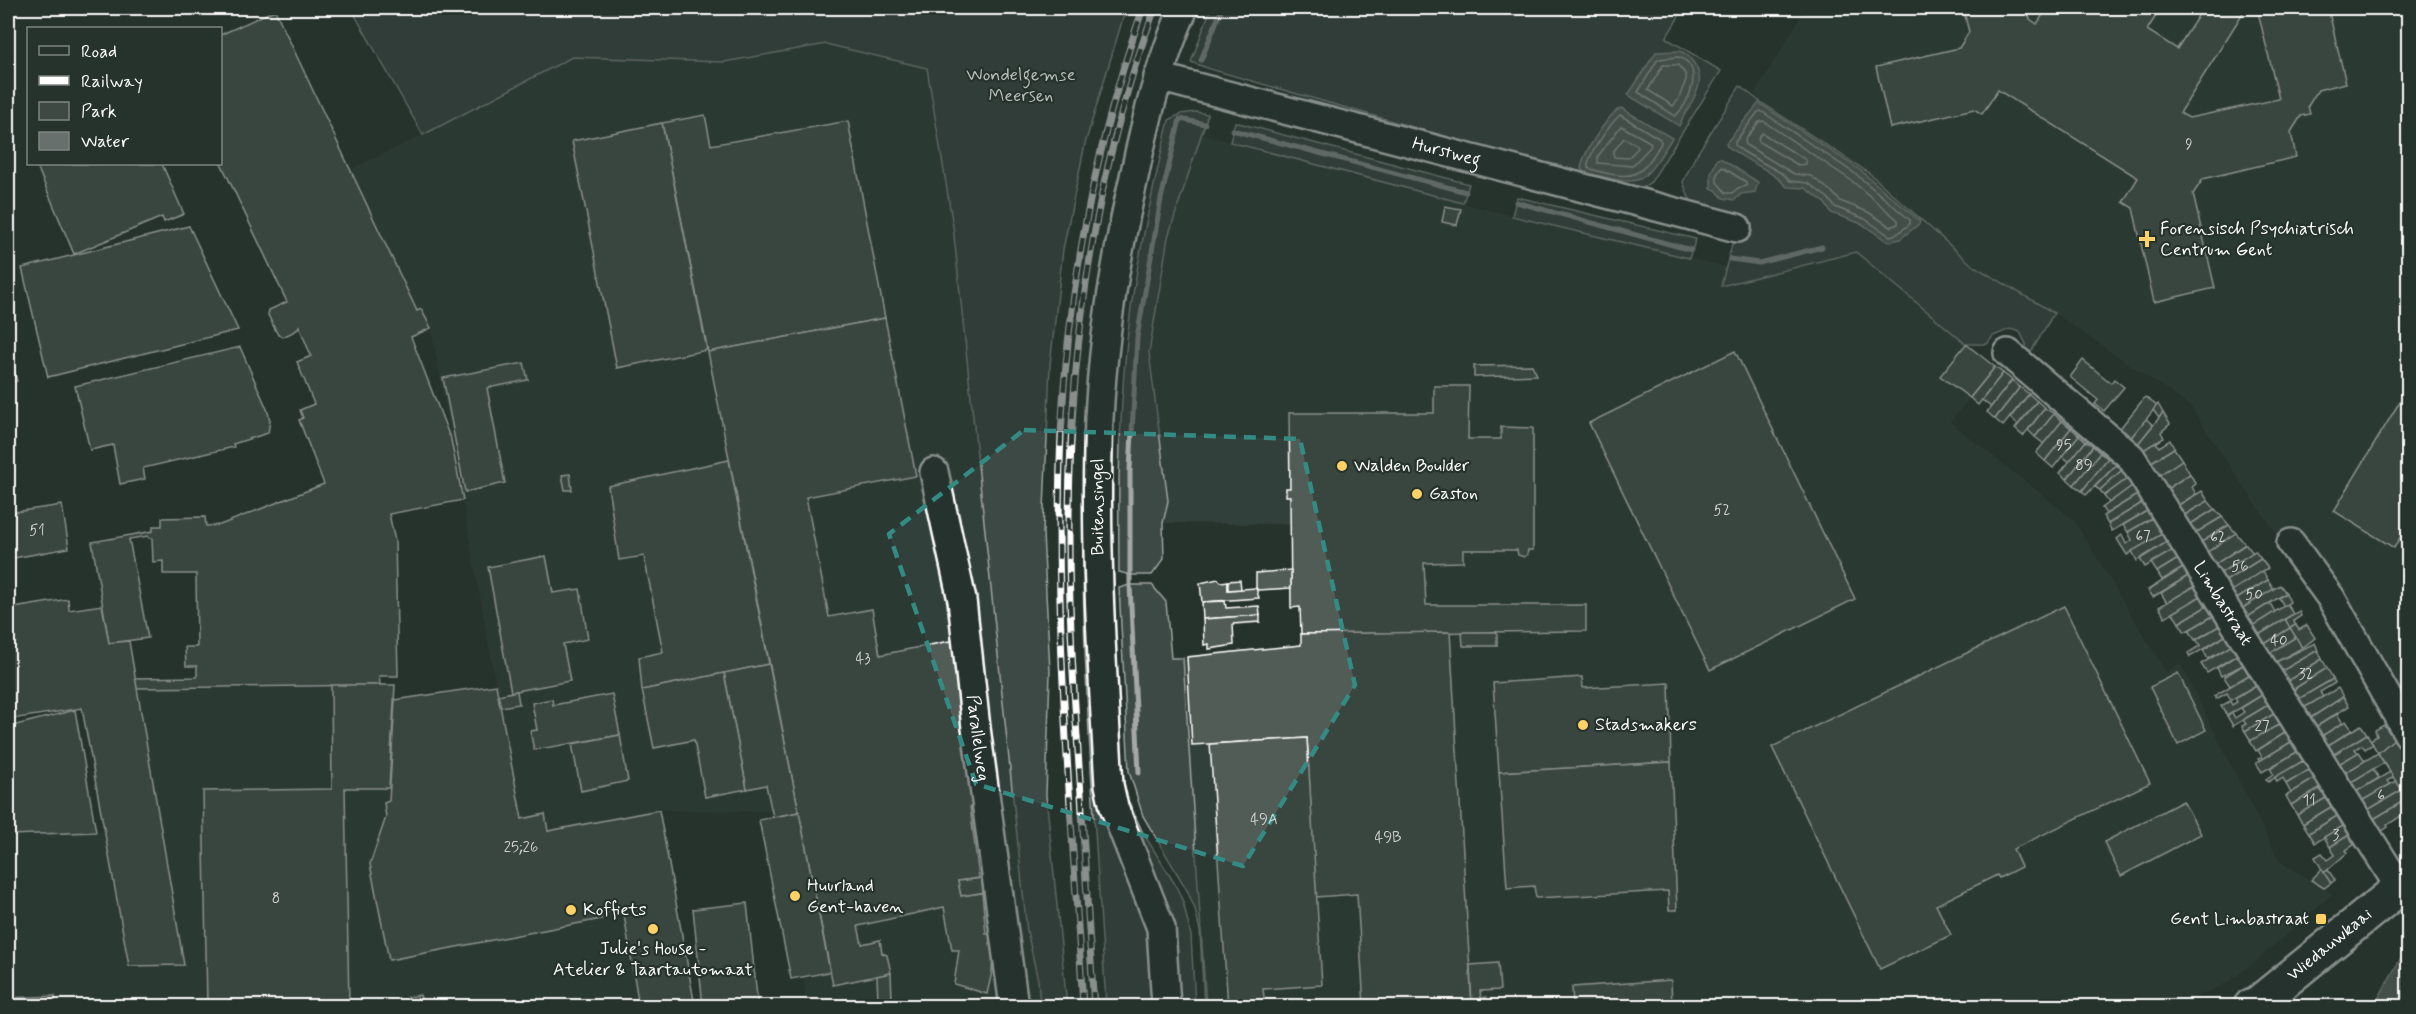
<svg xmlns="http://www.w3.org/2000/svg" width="2416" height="1014" viewBox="0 0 2416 1014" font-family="Mynerve,sans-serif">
	<rect width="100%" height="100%" fill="#26332d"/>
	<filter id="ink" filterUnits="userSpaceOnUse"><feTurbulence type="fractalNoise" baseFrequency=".0167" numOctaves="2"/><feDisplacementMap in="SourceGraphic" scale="12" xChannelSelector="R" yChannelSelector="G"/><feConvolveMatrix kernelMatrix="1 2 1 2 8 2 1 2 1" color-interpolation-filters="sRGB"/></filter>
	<g filter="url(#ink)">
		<!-- built -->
		<g fill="#333f3a">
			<path d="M1806,8H2408V743L2327,605L2242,484L2190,406L2054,313L1972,265L1869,173L1759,101L1755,93Z"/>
			<path d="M826,44L927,68L953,226L1040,1006H805L804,977L830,971L799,812L660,810L695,1006H423L420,995L359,999V1006H8V835L103,832L129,966L184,965L137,688L395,685L396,700L496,685L431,328L422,309L417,311L351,169L423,135L572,57L724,62Z"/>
			<path d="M1201,134L1512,216L1727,267L1721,286L1856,252L1995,367L1950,422L2074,520L2166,672L2180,663L2279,861L2332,894L2254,963L2227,983L2189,1000L2165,1006H1206L1183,658L1301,645V632L1300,608H1291L1290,524L1163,523L1168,501L1149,353L1168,237Z"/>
		</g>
		<!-- green -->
		<g fill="#3e4944" stroke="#9ea4a2" stroke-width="1.5">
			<path d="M351,8H1126L1085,144L1063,249L1050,365L1043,533L1050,672L1046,795L1067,1006H1040L1038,980L1027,931L953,226L927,68L826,44L724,62L572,57L423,135Z"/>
			<path d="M1211,8H1684L1666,38L1721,71L1651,182L1643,187L1627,188L1210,69L1191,62Z"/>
			<path d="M1152,52L1088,577L1136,892L1150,939L1154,1006H1106C1091,732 1057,454 1117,183C1127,139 1137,95 1152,52Z"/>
			<path d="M1740,86L1759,101L1869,173L1972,265L2054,313L2027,359L2026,344L2020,332L2010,329L1993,336L1987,344H1966L1856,252L1721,286L1734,237L1689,198L1683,182L1695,157Z"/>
			<path d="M1196,112L1208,114L1168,237L1149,353L1168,501L1163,523L1164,559L1152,575H1130L1119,572C1118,484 1119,395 1131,308C1140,245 1154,183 1169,120L1181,114Z"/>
			<path d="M1235,122L1469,184L1463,203L1230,142Z"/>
			<path d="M1517,197L1696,239L1689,258L1512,216Z"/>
			<path d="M1130,585H1152L1166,602L1171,658H1183L1206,1006H1204L1200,931L1195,909L1187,890L1143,816L1129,771L1119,588Z"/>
			<path d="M1128,800L1143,833L1175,884L1183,902L1191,936L1195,1006H1179L1125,801Z"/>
		</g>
		<!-- water -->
		<g fill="#67706c" stroke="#a4a9a7" stroke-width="1.5">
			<path d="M1679,51C1686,53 1689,56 1693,62C1711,84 1687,105 1679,126L1628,95L1656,52Z"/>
			<path d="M1759,103L1860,170L1920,221L1919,224L1900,239L1888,242L1862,224L1831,213L1824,202L1805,188L1787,187C1771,169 1746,162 1727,146L1726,143Z"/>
			<path d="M1621,108L1672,138C1664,150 1652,172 1640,179C1630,183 1617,180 1607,178C1597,177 1587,176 1581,169C1581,156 1609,113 1621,108Z"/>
			<path d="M1720,158L1758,182L1755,192L1741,194L1735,200L1723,198L1716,190L1711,188V173L1717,159Z"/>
			<path d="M2408,950V1006H2374L2403,954Z"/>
		</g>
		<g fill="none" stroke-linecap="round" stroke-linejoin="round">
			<!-- shore -->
			<g stroke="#c2c6c4" stroke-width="1.5">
				<path d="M1678,57C1705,65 1690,104 1675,116L1638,92L1658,59Z"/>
				<path d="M1663,65H1678L1686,75V80L1678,100L1673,106L1648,90Z"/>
				<path d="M1761,111L1857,175L1910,220V224L1897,234L1890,236L1865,219L1835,207L1828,198L1808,183L1790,181L1783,174L1742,151L1735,145V142L1758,112Z"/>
				<path d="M1620,115L1660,139L1661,143C1655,153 1647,168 1636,173C1625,179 1600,172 1588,168C1585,158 1612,122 1620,115Z"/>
				<path d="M1763,121L1852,181L1898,220V224L1891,227L1868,212L1840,201L1832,192L1811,176L1794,174L1746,145L1745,140L1759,122Z"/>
				<path d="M1621,126L1650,142L1651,146L1632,166L1598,163V156Z"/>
				<path d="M1762,133L1806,160V164L1798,165L1759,142L1758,138Z"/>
				<path d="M1624,138L1637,145L1638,148L1628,158L1614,157L1613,152Z"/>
				<path d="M1722,167L1746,182V186L1738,188L1732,193H1726L1717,182V174Z"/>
			</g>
			<!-- stream -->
			<g stroke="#a4a9a7" stroke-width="5">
				<path d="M1201,60L1222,8"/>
				<path d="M1232,130L1466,192"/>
				<path d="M1516,202L1691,250"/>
				<path d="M1730,259L1759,263L1822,247"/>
				<path d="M1139,773L1130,585V470L1137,338L1161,199L1180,119L1205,124"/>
			</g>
		</g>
		<!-- building -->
		<g fill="#515c57" stroke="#fff" stroke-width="1.5">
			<path d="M1963,8H2027L2030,19L2037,24L2046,10L2043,8H2161L2147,30L2177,49L2203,8H2246L2180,113L2189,118L2279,99L2257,8H2328L2346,83L2318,90L2308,106L2310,114L2301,116L2291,132L2296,157L2203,179L2193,194L2215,288L2154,302L2133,208L2123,202L2138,178L1998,90L1982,114L1974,109L1890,128L1876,67L1959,48L1969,32Z"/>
			<path d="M275,10L417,311L421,309L431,328L411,337L449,435H450L463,500L389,514L395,541L398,676H379L380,685L137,688L135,678L197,677V666H186L185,647H197L196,574H163V561L153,562L152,538H149L148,536L129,539L148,638L109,643L92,542L153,531V526H162V518L205,517L206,526L220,525L324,484L299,420L303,418L300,410L314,404L297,362L311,356L299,326L297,330L283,337L278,335L268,315L269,310L287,302L220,161V35Z"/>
			<path d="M705,115L711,145L848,121L885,318L708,352L662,123Z"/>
			<path d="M662,123L707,350L617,368L572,141Z"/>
			<path d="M36,164H162L184,214L164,222L162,217L74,254Z"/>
			<path d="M1445,206L1461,209L1457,225L1442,222Z"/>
			<path d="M189,226L238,330L48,377L22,268Z"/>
			<path d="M885,318L916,476L806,497L829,617L872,609L880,655L955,640L975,806L970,807L979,878L958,881L961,896L982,893L986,934H991L993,949L992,972L987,994L954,984L959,950H952L944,907L858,926L862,944L880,940L882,953L887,955L891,973L833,985L708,352Z"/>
			<path d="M8,343L17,381L8,384Z"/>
			<path d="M1966,344L1995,367L1970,398L1940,376Z"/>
			<path d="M240,347L267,409L270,420L268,433L233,444L234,447L143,468L145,479L120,484L113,445L90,450L75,386Z"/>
			<path d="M1735,351L1855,599L1710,670L1589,423Z"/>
			<path d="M2083,360L2111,383L2114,379L2124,387L2104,411L2095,404L2098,400L2070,377Z"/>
			<path d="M524,363L528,380L487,388L505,483L465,492L443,378Z"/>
			<path d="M1532,365L1537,375L1474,377V366Z"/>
			<path d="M1995,367L2003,373L1978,405L1970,398Z"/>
			<path d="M2003,373L2012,380L1991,407L1982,400Z"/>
			<path d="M2012,380L2020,387L1995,419L1987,412Z"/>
			<path d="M1434,386H1469L1468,439H1501V427L1533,428V550H1528L1527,555L1524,557L1518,555L1517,550H1463V562L1424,563L1426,605H1586V631L1301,634L1300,607L1291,608L1290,496H1286V488H1290L1289,413H1434Z"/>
			<path d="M2020,387L2029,394L2003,426L1995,419Z"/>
			<path d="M2408,388V524L2394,548L2334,511Z"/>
			<path d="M2029,394L2037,401L2018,425L2010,418Z"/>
			<path d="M2145,397L2157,406L2129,440L2118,431Z"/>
			<path d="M2037,401L2045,408L2023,436L2015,429Z"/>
			<path d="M2158,404L2163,413L2159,418L2153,410Z"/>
			<path d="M2045,408L2054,414L2035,437L2028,430Z"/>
			<path d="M2163,413L2170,424L2161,432L2164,438L2142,451L2136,446Z"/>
			<path d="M2054,414L2062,421L2044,444L2035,437Z"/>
			<path d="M2146,419L2153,425L2136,446L2129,440Z"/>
			<path d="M2062,421L2071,428L2045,461L2036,453Z"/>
			<path d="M2071,428L2079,435L2053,468L2045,461Z"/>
			<path d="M2079,435L2086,441L2070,462L2062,456Z"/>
			<path d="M2170,440L2174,448L2150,463L2142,451L2156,442L2159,447Z"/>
			<path d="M2086,441L2093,446L2067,479L2060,473Z"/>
			<path d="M2093,446L2100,453L2074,485L2067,479Z"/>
			<path d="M2174,448L2182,460L2158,476L2150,463Z"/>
			<path d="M2100,453L2108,458L2082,491L2074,485Z"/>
			<path d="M2108,458L2116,465L2086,495L2082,491Z"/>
			<path d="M729,460L769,664L642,690L639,657L663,652L644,556L619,560L608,486Z"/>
			<path d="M2182,460L2190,474L2167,489L2158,476Z"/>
			<path d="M2116,465L2122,470L2100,490L2095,487Z"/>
			<path d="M2122,470L2127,479L2104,496L2100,490Z"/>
			<path d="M570,474L572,490H565L562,475Z"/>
			<path d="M2190,474L2196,484L2192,487L2196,494L2177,506L2167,489Z"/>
			<path d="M2127,479L2132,486L2109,503L2104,496Z"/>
			<path d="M2132,486L2137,495L2106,514L2102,508Z"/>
			<path d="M2202,491L2208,501L2183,516L2177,506Z"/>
			<path d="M2137,495L2142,503L2108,524L2103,516Z"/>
			<path d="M2208,501L2215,509L2189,525L2183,516Z"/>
			<path d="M2142,503L2147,511L2112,531L2108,524Z"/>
			<path d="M62,505L69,548L8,559V513Z"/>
			<path d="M2215,509L2222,517L2194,534L2189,525Z"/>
			<path d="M2147,511L2152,518L2128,532L2123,525Z"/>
			<path d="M2222,517L2229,525L2200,543L2194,534Z"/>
			<path d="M2152,518L2162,534L2127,555L2117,539L2122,535L2126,544L2132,540L2128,532Z"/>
			<path d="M2229,525L2236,533L2206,553L2200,543Z"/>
			<path d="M2236,533L2245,544L2214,565L2206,553Z"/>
			<path d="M2162,534L2167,542L2137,561L2132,551Z"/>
			<path d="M2167,542L2172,551L2145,567L2140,559Z"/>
			<path d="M2246,544L2253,553L2219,574L2214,565Z"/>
			<path d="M2172,551L2178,559L2157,572L2151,563Z"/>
			<path d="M2255,551L2261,559L2224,582L2219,574Z"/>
			<path d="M546,556L553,593L580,589L588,639L563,644L570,681L511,692L488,567Z"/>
			<path d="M2178,559L2183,568L2162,580L2157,572Z"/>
			<path d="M2261,559L2268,568L2230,592L2224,582Z"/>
			<path d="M2183,568L2188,576L2153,597L2148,590Z"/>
			<path d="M1291,570V588L1258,590L1256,588V573Z"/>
			<path d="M2263,571L2268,580L2235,600L2230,592Z"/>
			<path d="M2188,576L2195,586L2167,603L2161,593Z"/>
			<path d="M1218,579L1221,582L1228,581V590L1256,588L1259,598L1202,602L1200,583Z"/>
			<path d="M1240,580L1241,589L1228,590V581Z"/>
			<path d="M2268,580L2274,589L2241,609L2235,600Z"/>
			<path d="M2280,585L2286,593L2246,618L2241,609Z"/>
			<path d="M2195,586L2201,596L2165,617L2159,607Z"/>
			<path d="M2286,593L2290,602L2284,606L2279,598Z"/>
			<path d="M2201,596L2207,606L2179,623L2173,613Z"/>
			<path d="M68,599L69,610L102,605L109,643L129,641L184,965L129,966L82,708L11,719L12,725L8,727V609Z"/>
			<path d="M1225,601L1226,608L1259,606L1260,615L1203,619L1202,602Z"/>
			<path d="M2270,603L2275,612L2251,627L2246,618Z"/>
			<path d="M2287,604L2293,614L2257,636L2251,627Z"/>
			<path d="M2064,606L2150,783L2013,849L2021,867L1999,878L1997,875L1936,905L1951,935L1880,969L1772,747Z"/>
			<path d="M2207,606L2213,616L2185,632L2179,623Z"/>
			<path d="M2299,611L2301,616L2293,621L2296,625L2290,628L2285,619Z"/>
			<path d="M1260,615V622L1233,624L1234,645L1209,649V644L1204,645L1203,619Z"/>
			<path d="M2213,616L2219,626L2195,640L2189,630Z"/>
			<path d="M2285,619L2290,628L2263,645L2257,636Z"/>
			<path d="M2296,625L2299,630L2307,625L2315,638L2302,648L2290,628Z"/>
			<path d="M2219,626L2225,636L2190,657L2188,653L2201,645L2196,640Z"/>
			<path d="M2290,628L2296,637L2268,654L2263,645Z"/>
			<path d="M1450,632L1472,1006H1364L1357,894L1316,897L1307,738L1192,745L1187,657L1301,645V634Z"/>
			<path d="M1462,632H1497V646H1463Z"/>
			<path d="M2225,636L2231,646L2208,659L2203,650Z"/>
			<path d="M2296,637L2302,648L2274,663L2268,654Z"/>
			<path d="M2315,643L2318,650L2280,672L2274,663Z"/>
			<path d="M2231,646L2237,655L2207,673L2201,664Z"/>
			<path d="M2318,650L2322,659L2286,682L2280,672Z"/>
			<path d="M2237,655L2243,665L2221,676L2217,668Z"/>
			<path d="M2322,659L2327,668L2291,691L2286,682Z"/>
			<path d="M769,664L799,812L773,817L766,785L747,789L724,673Z"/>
			<path d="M2243,665L2249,675L2230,686L2224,677Z"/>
			<path d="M2327,668L2333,679L2297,700L2291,691Z"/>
			<path d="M724,673L747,789L705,797L694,740L654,748L642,690Z"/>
			<path d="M2178,673L2206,730L2178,745L2150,687Z"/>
			<path d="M2249,675L2256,685L2231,700L2227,693L2216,699L2214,696Z"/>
			<path d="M1582,677L1583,688L1669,683L1671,762L1499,772L1493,683Z"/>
			<path d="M2333,679L2335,683L2320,692L2323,697L2302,709L2297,700Z"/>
			<path d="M331,685H395L389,788H345L349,1006H207L203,791L332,789Z"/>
			<path d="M496,685L522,819L545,814L548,831L659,810L695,1006H639L623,909L603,913L601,919L389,960L370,864L386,817L384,803L389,801L395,700Z"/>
			<path d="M2256,685L2262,695L2227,716L2221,706L2230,701L2232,705L2237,702L2235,698Z"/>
			<path d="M2338,688L2343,697L2309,719L2302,709Z"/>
			<path d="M517,691L519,704L501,707L498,695Z"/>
			<path d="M612,694L620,735L534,750L530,731L537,730L532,703L552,699L553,705Z"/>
			<path d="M2262,695L2268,705L2233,726L2227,716L2232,713L2235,718L2244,712L2241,708Z"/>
			<path d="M2343,697L2349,706L2314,728L2309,719Z"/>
			<path d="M2268,705L2274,714L2245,731L2242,726L2246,724L2243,720Z"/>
			<path d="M75,710L96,832L8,835V727Z"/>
			<path d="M2274,714L2280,724L2251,741L2245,731Z"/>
			<path d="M2337,714L2343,723L2320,737L2314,728Z"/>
			<path d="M2346,721L2352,730L2325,747L2320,737Z"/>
			<path d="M2280,724L2285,733L2256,751L2250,741Z"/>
			<path d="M2361,725L2367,734L2331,756L2325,747Z"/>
			<path d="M2384,725L2394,739L2378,753L2370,740L2377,736L2375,730Z"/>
			<path d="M2285,733L2291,742L2260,761L2258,759L2262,757L2258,750Z"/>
			<path d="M2367,734L2373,744L2365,749L2362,745L2355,749L2358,753L2337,765L2331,756Z"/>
			<path d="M620,735L628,781L581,791L572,744Z"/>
			<path d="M1307,738L1322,985L1263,989L1265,1006H1228L1210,744Z"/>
			<path d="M2395,738L2408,754L2407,799L2378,753Z"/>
			<path d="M2291,742L2297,752L2262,772L2256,763Z"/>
			<path d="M2297,752L2303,761L2268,782L2266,779L2273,774L2270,768Z"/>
			<path d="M2359,752L2365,761L2343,774L2337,765Z"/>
			<path d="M2378,753L2384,763L2348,784L2343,774Z"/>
			<path d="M2303,761L2309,770L2286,784L2283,778L2277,782L2275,777Z"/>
			<path d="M1671,762L1677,910H1669L1668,891L1536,898L1534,886L1507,888L1499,772Z"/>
			<path d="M2373,769L2379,778L2354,793L2348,784Z"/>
			<path d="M2309,770L2314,779L2291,793L2286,784Z"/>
			<path d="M2390,772L2393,777L2387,781L2390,785L2360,802L2354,793Z"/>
			<path d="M2314,779L2320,789L2291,805L2286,796Z"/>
			<path d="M2396,781L2402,790L2366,811L2360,802Z"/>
			<path d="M2320,789L2326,798L2297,815L2291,805Z"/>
			<path d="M2402,790L2407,799L2372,820L2366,811Z"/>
			<path d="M2326,798L2331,807L2303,824L2297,815Z"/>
			<path d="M2407,799L2408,816L2406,817L2404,814L2387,825L2388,827L2382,831L2380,829L2377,831L2372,820Z"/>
			<path d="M2183,801L2201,834L2121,876L2104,842Z"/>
			<path d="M2331,807L2337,816L2309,833L2303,824Z"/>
			<path d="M799,812L830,972L791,979L759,820Z"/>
			<path d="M2337,816L2343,826L2315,843L2309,833Z"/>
			<path d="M2343,826L2349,835L2330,847L2324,837Z"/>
			<path d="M2349,835L2354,845L2346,850L2347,853L2324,873L2315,857L2322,853L2328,860L2335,855L2330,847Z"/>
			<path d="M2322,869L2331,883L2324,888L2311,880Z"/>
			<path d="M2328,870L2335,880L2331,883L2324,873Z"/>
			<path d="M984,878L986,892L961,896L958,881Z"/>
			<path d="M747,903L758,1006H703L693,909Z"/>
			<path d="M1498,963L1500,990L1480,991L1481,998L1486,997V1006H1472L1470,965Z"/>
			<path d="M891,973L892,1000L878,1001L877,976Z"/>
			<path d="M1671,980L1672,1006H1573L1572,987Z"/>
			<path d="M420,995L423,1006H409L408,997Z"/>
			<path d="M55,996V1006H8V998Z"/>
		</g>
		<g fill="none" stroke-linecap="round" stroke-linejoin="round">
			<!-- minor casing -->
			<g stroke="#fff" stroke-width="32">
				<g id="minor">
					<path id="s1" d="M1158,77L1737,228"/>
					<path id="s2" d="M2008,353L2131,457L2400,888"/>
					<path id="s3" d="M934,472L962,600L976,728L1014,1006"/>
					<path d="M2291,543L2331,598L2408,734"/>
					<path d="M1166,1006L1161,928L1114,807L1109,785C1102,663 1094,541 1099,419C1103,338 1116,256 1134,177C1146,119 1160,62 1184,8"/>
				</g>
			</g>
			<!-- major casing -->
			<g stroke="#fff" stroke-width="38">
				<g id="major">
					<path id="s4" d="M2251,1006L2258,1003L2408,881"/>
				</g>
			</g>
			<!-- minor -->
			<use href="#minor" stroke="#26332d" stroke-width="27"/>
			<!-- major -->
			<use href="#major" stroke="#26332d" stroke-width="33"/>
			<!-- rail casing -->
			<g stroke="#fff" stroke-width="7">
				<g id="rail">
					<path d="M1083,1006C1072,816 1053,625 1061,434C1068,289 1095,145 1143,8"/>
					<path d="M1094,1006C1089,936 1085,865 1081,794C1075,710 1069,625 1069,541C1068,360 1092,178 1155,8"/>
				</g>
			</g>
			<!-- rail -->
			<use href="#rail" stroke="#26332d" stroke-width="4.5" stroke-dasharray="14" stroke-linecap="butt"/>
		</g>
	</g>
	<!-- marked area -->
	<path d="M0 0H2416V1014H0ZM1024,430L1300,439L1355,685L1243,866L976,784L889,534Z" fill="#26332d" fill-opacity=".55" fill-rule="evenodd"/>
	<path fill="none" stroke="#338b84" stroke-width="4.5" stroke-dasharray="12 8" stroke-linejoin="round" d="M1024,430L1300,439L1355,685L1243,866L976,784L889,534Z"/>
	<!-- markers -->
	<g fill="#ffd166" stroke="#26332d" stroke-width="2">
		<path d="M2144 230h6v6h6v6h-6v6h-6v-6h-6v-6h6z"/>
		<circle cx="1342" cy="466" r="6"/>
		<circle cx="1417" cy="494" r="6"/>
		<circle cx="1583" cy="725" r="6"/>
		<circle cx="795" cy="896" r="6"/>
		<circle cx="571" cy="910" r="6"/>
		<rect x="2315" y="913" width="12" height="12" rx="3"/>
		<circle cx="653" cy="929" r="6"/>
	</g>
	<g text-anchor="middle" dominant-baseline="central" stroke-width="4.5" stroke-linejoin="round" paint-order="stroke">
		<!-- number labels -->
		<g font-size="15" fill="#d4d6d5">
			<text x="2189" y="145">9</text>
			<text x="2064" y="446">95</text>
			<text x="2084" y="466">89</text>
			<text x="1722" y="511">52</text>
			<text x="37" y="531">51</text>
			<text x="2143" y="537">67</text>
			<text x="2218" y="538">62</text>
			<text x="2240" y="567">56</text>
			<text x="2254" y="595">50</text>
			<text x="2279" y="641">40</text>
			<text x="863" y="659">43</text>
			<text x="2306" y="675">32</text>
			<text x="2262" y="727">27</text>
			<text x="2381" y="796">6</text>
			<text x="2309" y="801">11</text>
			<text x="1264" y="820">49A</text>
			<text x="2336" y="836">3</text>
			<text x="1388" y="838">49B</text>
			<text x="521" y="848">25;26</text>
			<text x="276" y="899">8</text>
		</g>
		<!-- park labels -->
		<g font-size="18" fill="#bbbfbe" stroke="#26332d">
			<text x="1021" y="75">Wondelgemse<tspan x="1021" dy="21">Meersen</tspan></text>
		</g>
		<!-- street labels -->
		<g font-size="18" fill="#fff" stroke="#26332d">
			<text stroke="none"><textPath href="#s1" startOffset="298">Hurstweg</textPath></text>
			<text transform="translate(1098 507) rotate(-90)">Buitensingel</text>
			<text stroke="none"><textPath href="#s2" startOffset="334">Limbastraat</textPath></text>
			<text stroke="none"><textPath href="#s3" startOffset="270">Parallelweg</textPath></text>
			<text stroke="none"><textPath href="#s4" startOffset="100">Wiedauwkaai</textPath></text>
		</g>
		<!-- poi labels -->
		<g font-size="18" fill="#fff" stroke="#26332d" text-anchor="start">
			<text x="2160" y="229">Forensisch Psychiatrisch<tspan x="2160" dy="21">Centrum Gent</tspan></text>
			<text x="1354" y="466">Walden Boulder</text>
			<text x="1429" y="494">Gaston</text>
			<text x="1595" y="725">Stadsmakers</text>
			<text x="807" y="886">Huurland<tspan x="807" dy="21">Gent-haven</tspan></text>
			<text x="583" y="910">Koffiets</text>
			<text x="2309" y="919" text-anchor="end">Gent Limbastraat</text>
			<text x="653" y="949" text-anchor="middle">Julie's House -<tspan x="653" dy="21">Atelier &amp; Taartautomaat</tspan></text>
		</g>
	</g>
	<!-- margin -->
	<rect width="2416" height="1014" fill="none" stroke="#26332d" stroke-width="30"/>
	<rect x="15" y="15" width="2386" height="984" fill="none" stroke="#fff" stroke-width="2" filter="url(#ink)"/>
	<!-- legend -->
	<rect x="27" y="27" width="195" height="138" fill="#26332d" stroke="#7d8581" stroke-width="1.5"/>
	<rect x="39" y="46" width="30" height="9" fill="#26332d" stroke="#7d8581" stroke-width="1.5"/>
	<text x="81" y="57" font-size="18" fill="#ffffff">Road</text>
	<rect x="39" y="76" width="30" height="9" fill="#ffffff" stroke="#7d8581" stroke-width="1.5"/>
	<text x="81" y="87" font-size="18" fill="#ffffff">Railway</text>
	<rect x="39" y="102" width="30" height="18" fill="#3e4944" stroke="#7d8581" stroke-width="1.5"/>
	<text x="81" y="117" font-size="18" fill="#ffffff">Park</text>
	<rect x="39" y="132" width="30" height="18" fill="#67706c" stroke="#7d8581" stroke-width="1.5"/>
	<text x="81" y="147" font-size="18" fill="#ffffff">Water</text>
</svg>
